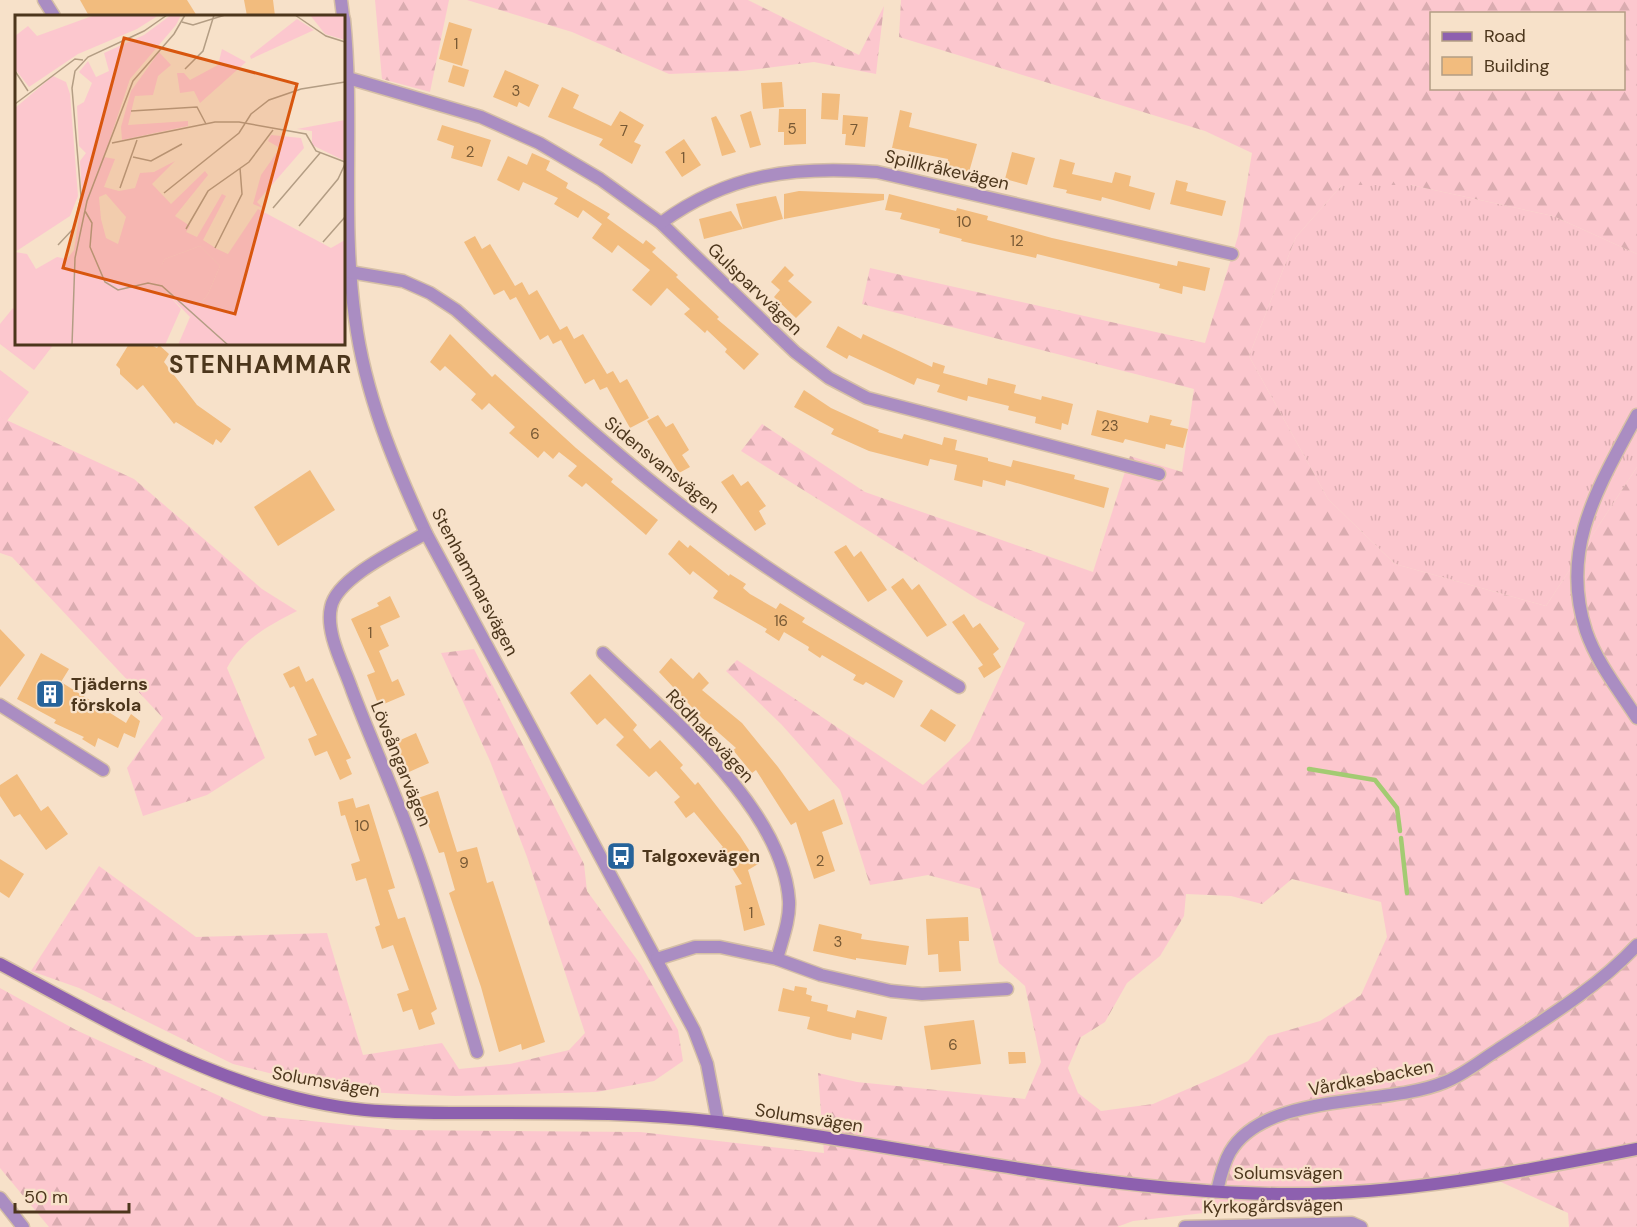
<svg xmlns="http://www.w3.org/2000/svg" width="1637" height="1227" viewBox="0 0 1637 1227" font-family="'DM Sans',sans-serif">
	<defs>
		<pattern id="grass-tufts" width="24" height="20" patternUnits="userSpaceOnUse" patternTransform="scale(1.5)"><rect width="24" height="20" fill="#fcc7ce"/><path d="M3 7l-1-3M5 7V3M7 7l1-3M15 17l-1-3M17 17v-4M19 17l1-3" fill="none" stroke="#daacb0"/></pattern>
		<pattern id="forest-firs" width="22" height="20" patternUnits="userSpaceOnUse" patternTransform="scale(1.5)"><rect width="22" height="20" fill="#fcc7ce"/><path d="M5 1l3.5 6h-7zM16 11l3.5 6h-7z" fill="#daacb0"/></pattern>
	</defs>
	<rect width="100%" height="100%" fill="#f7e1c9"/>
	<!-- grass -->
	<path fill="url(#grass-tufts)" d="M1342,185H1411L1553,216L1637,254V467L1546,606L1395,564L1328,499L1249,356L1296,237Z"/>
	<!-- forest -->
	<g fill="url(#forest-firs)" fill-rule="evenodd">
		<path d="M375,0H449L430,92L382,79Z"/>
		<path d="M467,0H748L859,55L884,6L876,74L814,62L742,71L669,74L572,32Z"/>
		<path d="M901,0H1637V254L1553,216L1411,185H1342L1296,237L1249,356L1328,499L1395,564L1546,606L1637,467V1227H1569L1568,1213L1501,1182L1204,1213L1133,1221L1117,1227H49L0,1168V988L76,1030L263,1116L397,1130L640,1132L824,1153L818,1073L857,1082L1025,1099L1041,1062L1025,986L999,963L980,889L928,875L870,885L840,790L781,724L726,671L737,660L923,785L970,741L1025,623L979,600L741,451L762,424L865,492L1093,572L1130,456L1182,472L1194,389L862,304L870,268L1205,343L1238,236L1252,153L1205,131L899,37ZM1432,14H1624V88H1432ZM1292,879L1381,902L1387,937L1361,995L1320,1021L1268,1036L1248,1061L1220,1075L1153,1104L1101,1111L1078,1093L1068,1068L1081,1037L1105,1022L1127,983L1160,956L1184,916L1186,894L1231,896L1262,904Z"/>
		<path d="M0,417L134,479L262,589L297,611C268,626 243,639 227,668L265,758L207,795L143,816L127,768L163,718L12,557L0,553Z"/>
		<path d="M474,649L584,864L587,891L641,965L678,1030L683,1061L654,1081L597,1092L455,1096L340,1091L233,1064L79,988L31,971L99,866L196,937L327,933L363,1055L442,1043L459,1069L510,1064L569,1050L585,1033L527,857L490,761L441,653Z"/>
	</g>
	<!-- green -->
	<g fill="#fcc7ce">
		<path d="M13,308L16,311V344H54L34,370L0,344V324Z"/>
		<path d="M0,370L29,392L6,422L0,417Z"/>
	</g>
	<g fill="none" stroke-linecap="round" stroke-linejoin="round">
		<!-- stream -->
		<g stroke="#a3cb72" stroke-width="4.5">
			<path d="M1309,769L1375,780L1397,808L1400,831"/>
			<path d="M1401,838L1407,893"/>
		</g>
	</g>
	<!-- building -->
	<g fill="#f2bc7e">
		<path d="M80,0H187L197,16H89Z"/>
		<path d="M244,0H273L275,16H247Z"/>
		<path d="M449,22L472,29L462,66L439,59Z"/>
		<path d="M453,65L469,70L464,87L448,82Z"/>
		<path d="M505,70L539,85L529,107L519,102L517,107L493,97Z"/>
		<path d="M782,82L784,107L763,109L761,83Z"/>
		<path d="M562,87L579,95L573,108L611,126L620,111L644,125L634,142L641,145L632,164L599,145L603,139L548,117Z"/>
		<path d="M822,93L840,94L838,120L821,119Z"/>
		<path d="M779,109H806V144L784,145V132H778Z"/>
		<path d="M900,110L912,113L909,127L977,144L969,172L947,166L948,159L892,148Z"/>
		<path d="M751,111L761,145L750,148L740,115Z"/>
		<path d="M843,115L868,117L865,147L845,145L846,134H842Z"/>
		<path d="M716,116L736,152L722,156L711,118Z"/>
		<path d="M442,125L491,140L482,167L451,158L454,146L437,140Z"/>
		<path d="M684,139L701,165L682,177L665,152Z"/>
		<path d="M1012,152L1035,158L1027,185L1005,179Z"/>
		<path d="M532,153L550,161L546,170L568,183L566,188L610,214L607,218L643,244L646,240L656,248L652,252L678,275L676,277L719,317L717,319L759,354L744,370L725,352L727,349L707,330L705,333L684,314L690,309L667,288L651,306L632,290L650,270L618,245L612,253L592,238L602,224L583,210L578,218L554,204L558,198L523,182L519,191L497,180L508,156L527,165Z"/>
		<path d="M1060,159L1075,163L1072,174L1112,183L1115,172L1131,176L1129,186L1155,193L1150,210L1102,197L1101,201L1066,193L1067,190L1053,187Z"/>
		<path d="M1176,180L1188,183L1186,191L1226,201L1222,216L1170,204Z"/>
		<path d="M799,191L884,194V200L784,219V194Z"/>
		<path d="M889,194L956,211L957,208L988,216L987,220L1052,238L1177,266L1178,261L1210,268L1205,291L1183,286L1182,294L1159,288L1160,284L1037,254L1036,258L961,241L962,239L939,233L940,229L900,219L902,213L885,210Z"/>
		<path d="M776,196L783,219L743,229L736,204Z"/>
		<path d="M731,211L743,229L704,239L699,219Z"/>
		<path d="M475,236L482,249L490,244L515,286L522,282L529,295L537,290L560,330L567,326L574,339L583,334L607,374L613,371L620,383L627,379L649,418L630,428L607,387L600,390L594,379L585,384L561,340L553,344L548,335L540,340L516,297L510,300L504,290L494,295L464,242Z"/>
		<path d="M785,266L794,275L788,281L812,302L796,318L774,297L780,290L771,282Z"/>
		<path d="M838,326L861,339L863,334L932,367L933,362L945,366L943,373L987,385L988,378L1016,385L1014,393L1041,400L1042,396L1073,404L1068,425L1062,423L1061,430L1035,423L1036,417L1008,410L1009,406L968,396L967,401L937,392L940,385L917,378L914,385L849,355L847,359L826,347Z"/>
		<path d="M450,334L492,377L495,374L576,448L613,479L611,482L658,520L646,535L586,483L582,487L568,476L577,466L559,452L553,459L544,451L538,458L509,433L515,427L489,403L482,410L471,400L476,394L445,366L440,371L430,362Z"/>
		<path d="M129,344H149L157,348L159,345L169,354L164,362L197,405L231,429L221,443L216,439L213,445L176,422L174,424L143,385L137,390L120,374V369L116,365Z"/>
		<path d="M804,390L831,408L879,430L878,432L902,439L904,434L942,445L944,437L957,440L955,450L988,458V461L1011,467L1013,460L1075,475L1074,479L1109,488L1104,508L1006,480L1005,486L983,480L982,487L954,480L957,465L930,459L928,466L869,451L831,434L834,429L794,407Z"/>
		<path d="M1097,410L1148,423L1150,415L1172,420L1170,425L1188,429L1183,448L1166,444L1165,449L1125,439L1123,443L1091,435Z"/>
		<path d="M658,415L666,427L673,423L689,450L682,455L690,467L679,473L647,421Z"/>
		<path d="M310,470L335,510L278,546L254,507Z"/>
		<path d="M733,474L741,486L748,481L766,506L759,511L766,524L755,531L721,482Z"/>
		<path d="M679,540L688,548L690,545L729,576L730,574L746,584L743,588L750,594L776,609L780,603L805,618L802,622L903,681L894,698L866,682L863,685L853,680L856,675L822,655L820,658L808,650L809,647L784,632L779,641L765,632L767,629L713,598L718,591L693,571L690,575L668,554Z"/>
		<path d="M846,545L854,557L861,551L887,590L868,602L834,552Z"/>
		<path d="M903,578L912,590L919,584L947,625L927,637L891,587Z"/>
		<path d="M390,596L400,617L380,626L389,646L379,651L392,682L398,679L405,695L379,706L367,675L375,672L351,619L379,606L377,603Z"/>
		<path d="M964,614L973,628L980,623L999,649L993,654L1001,667L984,678L978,668L983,665L952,622Z"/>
		<path d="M0,629L25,655L0,687Z"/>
		<path d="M41,653L69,669L61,682L126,723L131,714L140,721L135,738L124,733L118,748L98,738L95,747L82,739L84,737L54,723L56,720L17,699Z"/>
		<path d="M671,658L693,679L699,672L709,683L702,690L742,723L778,767L809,811L834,799L843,824L822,832L835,871L814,879L796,822L791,825L756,770L752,773L733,750L736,748L702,718L659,672Z"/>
		<path d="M299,666L306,682L313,678L351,758L346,760L352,774L340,780L327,751L315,756L308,739L317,735L294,686L290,688L283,674Z"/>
		<path d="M590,674L637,725L633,730L650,749L660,740L683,765L680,768L695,785L698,782L740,836L758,864L748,870L765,925L744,931L735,886L742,884L720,849L723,847L694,812L686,818L674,802L680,797L656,771L649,777L616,745L624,737L605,718L597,725L570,693Z"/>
		<path d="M931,709L956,725L945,742L920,726Z"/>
		<path d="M416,733L429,763L409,772L403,757L399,759L394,747L399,744L396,742Z"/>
		<path d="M17,774L41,811L48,806L68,834L46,850L20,814L14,817L0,796V785Z"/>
		<path d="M438,791L457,852L477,847L487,883L493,881L545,1042L522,1050L521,1044L499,1052L481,987L449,893L455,890L444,852L439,853L418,798Z"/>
		<path d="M353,798L356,808L369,804L395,888L388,890L398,919L405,917L437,1009L431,1013L435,1024L419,1030L412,1009L403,1012L397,994L409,990L393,945L382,949L375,927L380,925L366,878L356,881L351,864L360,861L345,815L341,816L338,802Z"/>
		<path d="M0,859L24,874L9,898L0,892Z"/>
		<path d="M968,917L969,941H959L961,971L939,972L938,954L928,955L926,919Z"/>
		<path d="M819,924L862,934L861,939L909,946L906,965L856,958V960L813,951Z"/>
		<path d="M795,986L807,988L806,994L812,996L811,1001L828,1005L827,1011L855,1018L857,1010L887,1017L882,1040L852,1033L851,1040L837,1037L807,1029L810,1017L778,1011L783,988L794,991Z"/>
		<path d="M974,1020L981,1064L931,1070L924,1026Z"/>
		<path d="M1008,1052H1025L1026,1063L1009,1064Z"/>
	</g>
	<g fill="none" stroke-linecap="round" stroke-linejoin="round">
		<!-- street casing -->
		<g stroke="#d5bfa6" stroke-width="15">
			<g id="street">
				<path d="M44,0L54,16"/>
				<path d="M341,0L343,16"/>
				<path d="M344,19C354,118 341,219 355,318C365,395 394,464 426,533L694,1030L707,1064L718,1122"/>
				<path d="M348,78L481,117L539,143L600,179L661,223L795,352L829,378L867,398L1159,474"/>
				<path d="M661,223C729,173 795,166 877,172L1232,254"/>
				<path d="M344,271L403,281L430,293L456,310C531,376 603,445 682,506C769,574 865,630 959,687"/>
				<path d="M1637,415C1599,486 1559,548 1586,631C1597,663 1619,690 1637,718"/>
				<path d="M426,533C401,548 337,577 331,607C325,633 344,666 352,690C371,740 393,788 411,838C437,908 456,980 477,1052"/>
				<path d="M603,653C667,715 783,807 789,901C790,920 782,940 777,959"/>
				<path d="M0,705L103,770"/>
				<path d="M657,959L695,947H720L777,959L821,975L891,991L922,994L1007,989"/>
				<path d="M1217,1191C1220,1178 1223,1164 1230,1152C1266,1091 1386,1107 1445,1082C1463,1075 1480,1061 1496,1051C1545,1019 1597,988 1637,945"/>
				<path d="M0,1198L23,1227"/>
				<path d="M1185,1227L1352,1223L1361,1227"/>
			</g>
		</g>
		<!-- secondary casing -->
		<g stroke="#d5bfa6" stroke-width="15">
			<path id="secondary" d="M0,964C115,1025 232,1097 365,1110C410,1114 455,1113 500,1113C572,1113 646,1113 718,1122C905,1145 1089,1191 1278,1194C1396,1196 1521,1172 1637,1149"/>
		</g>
		<!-- street -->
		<use href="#street" stroke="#aa8dc2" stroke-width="12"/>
		<!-- secondary -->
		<use href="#secondary" stroke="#8d60af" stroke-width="12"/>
	</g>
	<!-- icons -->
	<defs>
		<g id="building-square" transform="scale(1.5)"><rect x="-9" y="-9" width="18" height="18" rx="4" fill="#26639a" stroke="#f7e1c9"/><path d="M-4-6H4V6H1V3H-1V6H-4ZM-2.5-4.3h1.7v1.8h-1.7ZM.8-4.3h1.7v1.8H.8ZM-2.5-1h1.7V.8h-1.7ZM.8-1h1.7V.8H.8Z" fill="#fff"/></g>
		<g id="bus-square" transform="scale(1.5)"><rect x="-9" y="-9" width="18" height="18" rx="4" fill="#26639a" stroke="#f7e1c9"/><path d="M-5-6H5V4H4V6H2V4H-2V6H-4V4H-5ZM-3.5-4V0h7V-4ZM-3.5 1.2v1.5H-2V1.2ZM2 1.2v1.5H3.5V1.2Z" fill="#fff"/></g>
	</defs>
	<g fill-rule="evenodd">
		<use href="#building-square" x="50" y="694"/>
		<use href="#bus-square" x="621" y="856"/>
	</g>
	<g text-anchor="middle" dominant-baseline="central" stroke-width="4.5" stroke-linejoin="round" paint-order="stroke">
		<!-- number labels -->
		<g font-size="15" fill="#765834">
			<text x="456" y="44">1</text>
			<text x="516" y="91">3</text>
			<text x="792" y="129">5</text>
			<text x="854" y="130">7</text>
			<text x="624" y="131">7</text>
			<text x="470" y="152">2</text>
			<text x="683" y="158">1</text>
			<text x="964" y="222">10</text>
			<text x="1017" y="241">12</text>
			<text x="1110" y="426">23</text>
			<text x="535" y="434">6</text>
			<text x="781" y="621">16</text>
			<text x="370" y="633">1</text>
			<text x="362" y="826">10</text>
			<text x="820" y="861">2</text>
			<text x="464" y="863">9</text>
			<text x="751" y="913">1</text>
			<text x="838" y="942">3</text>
			<text x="953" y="1045">6</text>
		</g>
		<!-- street labels -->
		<g font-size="18" fill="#4c361c" stroke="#f7e1c9">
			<text transform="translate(947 170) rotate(13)">Spillkråkevägen</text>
			<text transform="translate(755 289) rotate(44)">Gulsparvvägen</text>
			<text transform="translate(662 465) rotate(39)">Sidensvansvägen</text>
			<text transform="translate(475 582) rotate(62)">Stenhammarsvägen</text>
			<text transform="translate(710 736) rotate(47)">Rödhakevägen</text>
			<text transform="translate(401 764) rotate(68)">Lövsångarvägen</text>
			<text transform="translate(1371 1078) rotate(-11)">Vårdkasbacken</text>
			<text transform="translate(326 1082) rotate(10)">Solumsvägen</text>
			<text transform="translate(809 1118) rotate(9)">Solumsvägen</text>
			<text x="1288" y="1173">Solumsvägen</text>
			<text transform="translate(1273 1206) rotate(-1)">Kyrkogårdsvägen</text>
		</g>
		<!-- poi labels -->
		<g font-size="18" font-weight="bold" fill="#4c361c" stroke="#f7e1c9" text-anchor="start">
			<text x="71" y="684">Tjäderns<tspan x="71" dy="21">förskola</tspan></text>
			<text x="642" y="856">Talgoxevägen</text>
		</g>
		<!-- district labels -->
		<g font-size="24" font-weight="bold" letter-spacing="1.5" fill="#4c361c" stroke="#f7e1c9">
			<text x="261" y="364">STENHAMMAR</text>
		</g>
	</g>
	<!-- overview -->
	<g transform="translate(15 15)">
		<rect width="330" height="330" fill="#f7e1c9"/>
		<path d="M185,231L205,251L193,279L175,302L138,263L150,244Z" fill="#fcc7ce"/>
		<path d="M80,0H144L122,14L63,39L14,72L0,54V21L13,11L22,21ZM156,0H166L161,10L115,64L89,142L100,144L89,172L104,176L120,173L125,158L139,157L160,146L137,169L156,189L190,156L193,160L160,201L175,211L171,217L182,222L207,179L211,181L188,225L202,234L213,239L243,194L316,233L330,225V330H163L175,302L193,279L205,251L185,231L150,244L139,263L166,294L150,330H0V237L12,239L21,254L42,242L52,244L59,235L67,182L65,146L71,138L64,131L62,91L69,87L77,68L64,57L73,46L81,62L94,56L89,38L129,20ZM91,179L111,202L103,229L91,223L86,204L84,182ZM295,0H330V25L310,19ZM282,4L299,15L236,44L235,41ZM207,34L231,47L185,88L179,76L165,78L162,58H169L175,65L203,50ZM144,37L156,50L143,61L138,80L120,81L113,110L173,106V111L107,125L106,112L116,76ZM330,105V146L297,130V116L282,114ZM256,120L286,123L289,133L242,187L248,193L238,189L246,160L265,133L253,126Z" fill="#fcc7ce" fill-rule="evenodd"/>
		<path d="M38,61L51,67L55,79L63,181L55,201L0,237V93Z" fill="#fcc7ce"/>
		<path fill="none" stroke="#b39d84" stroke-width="1.5" d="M280,0L311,21L330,27M167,7L178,10L210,0M170,54L188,36L199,0M0,56L13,76M0,89L60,44L68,45M116,96L182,92L191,109M97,128L200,107H224L291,119L301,136L330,147M118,142L136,146L167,129M105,173L122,125M149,178L224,118L236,99L254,85L286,74L330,67M258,193L305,138M70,196L77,208L75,232L90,267L103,275L133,268L147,271L213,330M284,211L323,164L330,149M171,214L193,176L234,147L258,115M308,227L330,202M43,230L59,213L66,181L57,73L60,56L73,42L129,16L152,0M200,233L227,179L225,153M57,330L60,243L72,186L118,66L159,19L170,0"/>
		<path fill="#d8560e" fill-opacity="0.15" stroke="#d8560e" stroke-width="3" d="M109,23L282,69L220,299L48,253Z"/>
		<rect width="330" height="330" fill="none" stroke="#4c361c" stroke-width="3"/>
	</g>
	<!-- legend -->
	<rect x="1430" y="12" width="195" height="78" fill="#f7e1c9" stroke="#b39d84" stroke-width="1.5"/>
	<rect x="1442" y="32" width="30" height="9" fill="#8d60af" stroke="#b39d84" stroke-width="1.5"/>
	<text x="1484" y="42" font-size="18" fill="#4c361c">Road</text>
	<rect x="1442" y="57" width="30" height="18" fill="#f2bc7e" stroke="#b39d84" stroke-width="1.5"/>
	<text x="1484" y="72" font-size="18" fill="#4c361c">Building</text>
	<!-- scale -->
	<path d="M15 1203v9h114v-9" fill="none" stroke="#4c361c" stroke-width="3"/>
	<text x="24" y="1203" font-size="18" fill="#4c361c" stroke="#f7e1c9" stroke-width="4.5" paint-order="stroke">50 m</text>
</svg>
